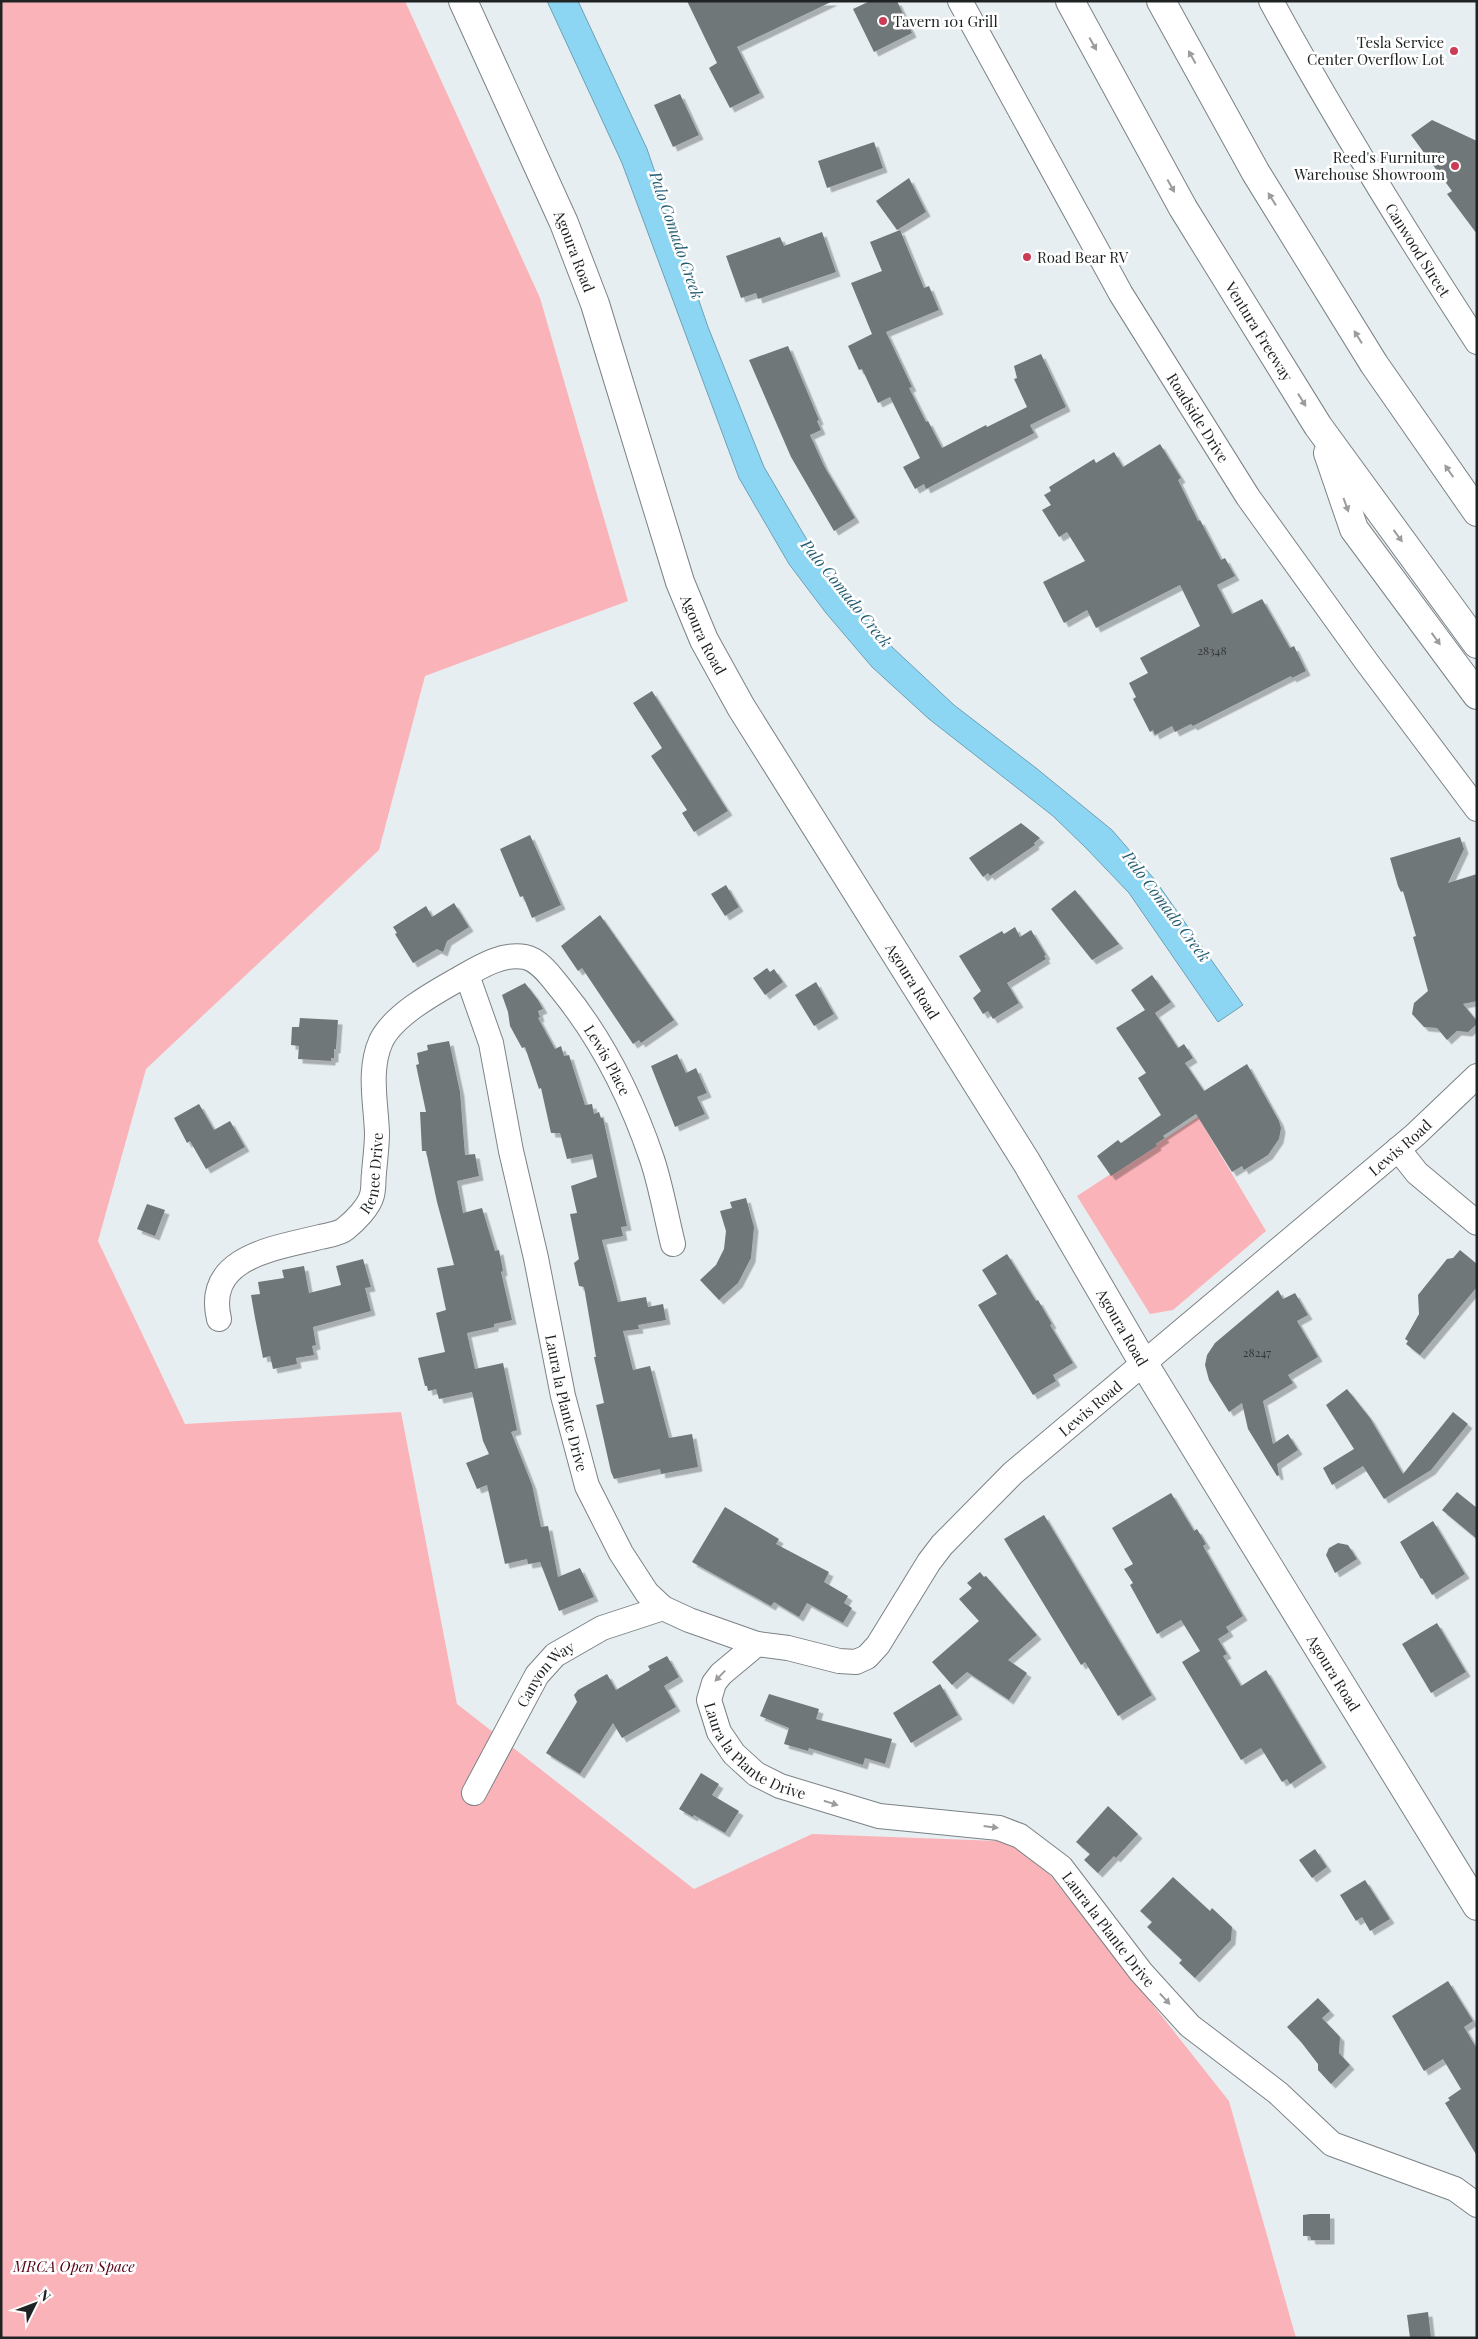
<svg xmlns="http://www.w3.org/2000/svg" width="1478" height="2339" viewBox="0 0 1478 2339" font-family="'Playfair Display',serif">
	<defs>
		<filter id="shadow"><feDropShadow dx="4.5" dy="4.5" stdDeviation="0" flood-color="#0004"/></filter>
	</defs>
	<rect width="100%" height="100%" fill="#e7eef1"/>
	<!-- green -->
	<g fill="#fab4b9">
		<path d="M1,1H405L540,298L628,601L425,676L379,850L146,1069L98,1241L185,1424L401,1412L457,1704L694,1889L812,1834L1024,1842L1229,2101L1296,2338H1Z"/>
		<path d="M1198,1117L1266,1231L1173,1310L1150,1314L1077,1196Z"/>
	</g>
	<!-- water -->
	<path fill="#8dd6f3" stroke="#6ca0b5" d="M547,1H578L647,149L708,327L764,467L820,562L891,646L954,705L1036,768L1112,830L1155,880L1243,1005L1218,1022L1129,893L1086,848L1053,816L929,719L872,667L826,613L789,564L739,478L622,163Z"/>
	<!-- building -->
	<g fill="#707779" filter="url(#shadow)">
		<path d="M687,1H833L737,47L760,93L730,108L709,68L717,63Z"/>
		<path d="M870,1H897L912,33L874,52L853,9Z"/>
		<path d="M680,94L699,135L673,147L654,105Z"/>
		<path d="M1432,120L1477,141V234L1447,194L1452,191L1411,135Z"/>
		<path d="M874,142L883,168L827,188L818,161Z"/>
		<path d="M909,178L926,212L897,230L876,201Z"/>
		<path d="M900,230L924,288L929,286L939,310L886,332L912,387L909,388L926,422L928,421L942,448L986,425L987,427L1027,407L1014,379L1017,378L1014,366L1041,354L1066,407L1030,425L1034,433L926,489L924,484L915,489L903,467L920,458L890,397L878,403L862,369L859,370L848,346L872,334L851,283L882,271L870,242Z"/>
		<path d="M822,232L836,272L758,299L756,293L741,298L726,256L780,237L784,246Z"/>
		<path d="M788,346L819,420L817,421L821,430L810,435L824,466L855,518L834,531L791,457L749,360Z"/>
		<path d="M1160,444L1181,478L1178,480L1198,521L1200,520L1221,560L1225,558L1235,576L1217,585L1232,614L1262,599L1290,648L1294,646L1306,671L1292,678L1291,676L1193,726L1191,724L1175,732L1172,726L1155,735L1153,730L1150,732L1133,699L1136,697L1129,683L1148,673L1140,658L1200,626L1180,585L1096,628L1087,610L1064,623L1043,582L1085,561L1067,532L1059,537L1042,510L1051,505L1044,495L1051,491L1049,487L1094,459L1096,463L1114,452L1123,467Z"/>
		<path d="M652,691L728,811L694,832L682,813L687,810L651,756L662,748L633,703Z"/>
		<path d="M1021,823L1040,838L1034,843L1035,845L990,876L988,873L983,877L969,858Z"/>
		<path d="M530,835L561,905L532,918L523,896L520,897L500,849Z"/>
		<path d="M1460,837L1464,849L1448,883L1477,874V1001L1463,1004L1477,1021V1024L1468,1032L1457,1031L1447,1040L1437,1028L1424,1027L1412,1014L1414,1003L1428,991L1413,937L1416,936L1403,891L1401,892L1398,886L1390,858Z"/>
		<path d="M726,885L739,907L725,916L711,894Z"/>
		<path d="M1075,890L1119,944L1092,960L1051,909Z"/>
		<path d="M454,903L469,927L447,941L443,952L437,949L413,963L395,934L397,933L393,927L426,906L432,917Z"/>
		<path d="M600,915L674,1020L641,1043L639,1040L633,1044L582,968L578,971L561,946Z"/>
		<path d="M1015,927L1020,937L1031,930L1046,955L1044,956L1046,959L1007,983L1019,1003L993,1019L988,1011L983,1014L973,998L981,991L959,956L1002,931L1004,934Z"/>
		<path d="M767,968L770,972L774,969L783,982L765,995L753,978Z"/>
		<path d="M1152,975L1171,1002L1155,1013L1178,1048L1184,1044L1193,1058L1185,1063L1204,1091L1247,1064L1279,1121L1281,1128L1279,1139L1268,1155L1244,1170L1242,1166L1232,1172L1196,1114L1163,1136L1165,1138L1156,1144L1157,1146L1111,1176L1097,1156L1118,1140L1121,1143L1161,1115L1138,1078L1146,1073L1116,1028L1145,1010L1131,990Z"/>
		<path d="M816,982L834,1014L814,1026L795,995Z"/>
		<path d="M525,983L538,1000L543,1009L538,1011L540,1017L538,1018L555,1049L561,1046L564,1056L569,1055L585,1105L592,1104L594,1114L599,1112L601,1118H603L627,1226L621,1227L623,1236L602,1240L618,1302L646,1297L648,1307L663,1304L666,1320L638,1325L639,1329L623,1331L633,1370L650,1366L669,1438L692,1434L698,1467L661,1474L660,1469L614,1479L611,1472L596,1405L604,1403L594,1357H596L584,1287L579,1286L574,1263L579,1259L570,1214L577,1213L571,1186L597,1177L592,1154L567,1159L560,1133H551L541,1088L539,1089L525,1047L522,1048L510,1026L508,1012L502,995Z"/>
		<path d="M300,1018L338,1020L336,1049H334V1058H331V1061L298,1059L299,1046L291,1045L292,1027H299Z"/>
		<path d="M449,1041L460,1092L465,1155L475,1154L479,1176L457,1181L463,1213L482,1208L495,1251L499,1250L503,1271L501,1272L512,1320L494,1324V1327L467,1333L475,1369L503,1363L517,1430L511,1432L532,1485L541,1527L548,1526L558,1577L580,1568L594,1597L559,1611L540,1562L528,1564L527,1559L505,1564L487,1485L477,1489L466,1463L489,1454L483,1441L472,1392L439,1399L436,1389L428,1391L427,1386H425L418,1358L445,1352L436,1313L446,1310L437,1268L454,1265L437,1202L426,1151H422L420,1112H426L416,1065L419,1064L417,1053L428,1050L427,1045Z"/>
		<path d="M677,1054L686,1073L696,1068L707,1093L697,1097L705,1114L675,1127L651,1066Z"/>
		<path d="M199,1104L214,1130L230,1121L245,1147L206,1169L190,1141L187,1143L174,1118Z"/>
		<path d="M746,1198L754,1227L751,1258L738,1283L719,1300L700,1280L716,1265L724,1249L726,1231L720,1211L732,1208L730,1202Z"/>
		<path d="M147,1204L165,1210L155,1236L137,1229Z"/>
		<path d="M1460,1250L1477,1264V1287L1420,1355L1406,1344L1408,1341L1405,1339L1419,1314L1418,1295L1447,1259L1453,1258Z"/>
		<path d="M1007,1254L1036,1301L1038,1300L1052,1324L1050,1325L1073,1363L1053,1375L1056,1381L1033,1395L978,1305L997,1294L982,1270Z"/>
		<path d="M363,1259L371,1287L365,1288L371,1311L313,1327L316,1345L312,1346L314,1355L296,1358L297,1364L273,1369L270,1356L263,1358L255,1318L251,1295L260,1294L258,1282L284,1278L282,1270L304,1266L309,1293L341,1285L336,1266Z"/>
		<path d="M1278,1290L1283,1299L1295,1293L1308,1315L1297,1321L1318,1357L1288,1375L1293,1383L1263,1401L1273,1444L1288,1434L1298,1450L1277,1464L1279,1475L1277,1476L1248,1429L1242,1403L1229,1412L1209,1380L1205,1365L1207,1355L1215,1343Z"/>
		<path d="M1347,1389L1370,1418L1403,1474L1453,1412L1468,1424L1431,1470L1384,1499L1363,1466L1332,1485L1323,1468L1354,1449L1326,1405Z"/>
		<path d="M1457,1492L1477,1508V1539L1442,1510Z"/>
		<path d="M1171,1493L1194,1531L1197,1529L1206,1544L1203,1546L1243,1616L1226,1627L1229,1632L1218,1639L1227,1654L1223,1656L1241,1686L1266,1670L1322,1763L1290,1784L1287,1779L1282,1782L1261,1748L1241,1760L1182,1662L1200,1651L1181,1620L1157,1634L1130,1585L1133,1583L1124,1569L1133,1564L1112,1528Z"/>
		<path d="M725,1507L779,1539L776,1544L829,1572L824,1582L848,1596L844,1603L852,1608L843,1623L807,1603L799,1617L774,1602L771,1606L692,1562Z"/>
		<path d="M1044,1515L1152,1695L1118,1716L1085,1662L1081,1665L1004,1539Z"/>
		<path d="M1433,1521L1465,1574L1432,1595L1422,1578L1421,1579L1400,1542Z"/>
		<path d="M1338,1543L1348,1545L1357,1559L1335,1573L1326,1555L1329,1548Z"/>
		<path d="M980,1572L984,1577L986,1576L1037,1635L1008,1660L1027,1673L1009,1700L967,1672L952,1685L932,1662L979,1621L959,1599L972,1588L967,1583Z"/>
		<path d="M1437,1623L1466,1672L1431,1693L1402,1644Z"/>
		<path d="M667,1656L679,1677L664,1686L676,1707L622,1738L613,1723L580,1774L546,1753L577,1702L574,1695L578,1690L607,1674L616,1690L650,1670L648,1666Z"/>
		<path d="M940,1684L958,1715L911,1743L893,1713Z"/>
		<path d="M769,1694L819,1709L816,1719L892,1739L885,1764L865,1758L863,1765L809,1748L808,1751L784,1744L789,1728L760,1716Z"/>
		<path d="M701,1773L719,1784L712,1795L739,1811L725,1833L694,1815L693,1817L679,1809Z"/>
		<path d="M1108,1806L1138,1834L1116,1858L1114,1856L1098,1873L1084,1860L1090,1854L1076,1842Z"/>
		<path d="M1315,1849L1327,1867L1312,1878L1299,1860Z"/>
		<path d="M1173,1877L1210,1911L1212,1908L1232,1927L1231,1940L1195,1978L1179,1963L1182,1960L1147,1927L1152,1922L1140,1911Z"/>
		<path d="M1365,1880L1390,1919L1370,1931L1362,1917L1356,1921L1340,1895Z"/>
		<path d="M1448,1981L1473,2021L1464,2027L1477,2049V2156L1445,2103L1450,2100L1448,2098L1461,2089L1443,2059L1424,2071L1392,2016Z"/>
		<path d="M1318,1998L1330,2011L1322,2018L1340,2037L1339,2053L1350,2065L1331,2084L1318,2070V2064L1301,2042L1287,2027Z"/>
		<path d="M1310,2214H1330V2240H1311L1310,2236H1303V2215Z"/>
		<path d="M1428,2312L1431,2338H1410L1407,2315Z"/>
	</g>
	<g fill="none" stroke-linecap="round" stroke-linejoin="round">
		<!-- minor casing -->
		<g stroke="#7b8285" stroke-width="26">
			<g id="minor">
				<path id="s1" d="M960,1L1121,294L1248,497L1366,661L1477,809"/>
				<path id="s2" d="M1271,1C1335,118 1404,230 1477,342"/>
				<path id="s3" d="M467,975L491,1043L511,1151L536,1258L563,1396L587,1486L621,1553L647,1593L663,1608L689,1620L757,1644L788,1648L839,1661L856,1662L867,1657L878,1645L929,1562L942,1545L1013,1473L1415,1135L1477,1076"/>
				<path d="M1398,1149L1417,1173L1477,1223"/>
				<path id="s4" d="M219,1319C204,1256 277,1248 320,1237C328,1235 339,1234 345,1229C355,1221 369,1207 372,1195C374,1188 373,1180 374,1173C375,1160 377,1146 377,1133C376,1103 368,1070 381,1041C393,1016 432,994 455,981C475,970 501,952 525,957C540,960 552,978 561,989C602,1039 631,1097 652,1159C661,1186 666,1216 673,1244"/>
				<path id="s5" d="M757,1644L721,1674L714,1683L709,1700L719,1732L734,1754L756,1774L780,1786L879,1816L999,1828L1020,1836L1061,1867L1141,1972L1190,2026L1278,2093L1332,2144L1455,2189L1477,2205"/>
				<path id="s6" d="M474,1793L537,1675L555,1655L602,1628L663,1608"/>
			</g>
		</g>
		<!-- major casing -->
		<g stroke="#7b8285" stroke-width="30">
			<g id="major">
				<path id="s7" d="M463,1L564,223L595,304L680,582L704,640L741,707L1027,1163L1144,1364L1477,1906"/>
			</g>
		</g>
		<!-- highway casing -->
		<g stroke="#7b8285" stroke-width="30">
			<g id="highway">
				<path id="s8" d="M1070,1L1183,208L1318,426L1477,644"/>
				<path d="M1161,1L1256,173L1374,364L1477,512"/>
				<path d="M1328,453L1354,529L1477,695"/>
			</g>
		</g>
		<!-- minor -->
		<use href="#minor" stroke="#fff" stroke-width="24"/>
		<!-- major -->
		<use href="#major" stroke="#fff" stroke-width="28"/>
		<!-- highway -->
		<use href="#highway" stroke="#fff" stroke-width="28"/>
	</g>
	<!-- one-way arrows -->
	<defs><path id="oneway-solid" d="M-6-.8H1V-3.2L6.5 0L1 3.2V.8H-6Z" transform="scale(1.25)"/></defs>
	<g fill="#9b9c9c">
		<use href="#oneway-solid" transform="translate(1093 44) rotate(61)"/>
		<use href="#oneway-solid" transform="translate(1192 57) rotate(-119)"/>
		<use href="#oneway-solid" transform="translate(1171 186) rotate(61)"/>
		<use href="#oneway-solid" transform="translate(1272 199) rotate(-122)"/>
		<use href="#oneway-solid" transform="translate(1358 337) rotate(-122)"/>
		<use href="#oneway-solid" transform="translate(1302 400) rotate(58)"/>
		<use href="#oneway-solid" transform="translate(1449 471) rotate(-125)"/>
		<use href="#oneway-solid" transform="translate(1346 505) rotate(70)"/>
		<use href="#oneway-solid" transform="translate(1398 536) rotate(54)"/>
		<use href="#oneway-solid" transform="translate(1436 639) rotate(54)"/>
		<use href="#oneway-solid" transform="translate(720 1676) rotate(134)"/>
		<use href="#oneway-solid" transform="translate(831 1803) rotate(17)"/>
		<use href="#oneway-solid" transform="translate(991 1827) rotate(7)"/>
		<use href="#oneway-solid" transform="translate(1165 1999) rotate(47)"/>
	</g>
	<!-- markers -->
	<g fill="#cc3c57" stroke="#fff" stroke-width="2">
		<circle cx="883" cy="21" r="5"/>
		<circle cx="1454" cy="51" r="5"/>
		<circle cx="1455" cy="166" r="5"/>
		<circle cx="1027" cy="257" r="5"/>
	</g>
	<g text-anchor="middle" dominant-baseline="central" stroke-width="5" stroke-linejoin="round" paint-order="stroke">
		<!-- number labels -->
		<g font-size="12" fill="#343839">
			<text x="1212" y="650">28348</text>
			<text x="1257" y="1352">28247</text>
		</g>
		<!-- poi labels -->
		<g font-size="15" fill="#202324" stroke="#fff" text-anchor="start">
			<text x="893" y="21">Tavern 101 Grill</text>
			<text x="1444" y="42" text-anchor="end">Tesla Service<tspan x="1444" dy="17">Center Overflow Lot</tspan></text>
			<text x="1445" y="157" text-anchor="end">Reed's Furniture<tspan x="1445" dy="17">Warehouse Showroom</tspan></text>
			<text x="1037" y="257">Road Bear RV</text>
		</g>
		<!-- street labels -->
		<g font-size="15" fill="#202324" stroke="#fff">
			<text stroke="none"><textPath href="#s2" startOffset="289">Canwood Street</textPath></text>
			<text stroke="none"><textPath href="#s7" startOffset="274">Agoura Road</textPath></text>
			<text stroke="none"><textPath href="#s8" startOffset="381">Ventura Freeway</textPath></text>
			<text stroke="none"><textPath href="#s1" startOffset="480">Roadside Drive</textPath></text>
			<text stroke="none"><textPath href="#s7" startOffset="679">Agoura Road</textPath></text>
			<text stroke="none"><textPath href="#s7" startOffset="1084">Agoura Road</textPath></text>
			<text stroke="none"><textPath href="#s4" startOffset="681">Lewis Place</textPath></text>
			<text stroke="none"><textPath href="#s3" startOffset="1626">Lewis Road</textPath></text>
			<text stroke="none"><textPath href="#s4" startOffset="241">Renee Drive</textPath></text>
			<text stroke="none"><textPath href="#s7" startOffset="1489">Agoura Road</textPath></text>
			<text stroke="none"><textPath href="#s3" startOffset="440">Laura la Plante Drive</textPath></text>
			<text stroke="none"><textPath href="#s3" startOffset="1221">Lewis Road</textPath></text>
			<text stroke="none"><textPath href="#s7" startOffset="1894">Agoura Road</textPath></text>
			<text stroke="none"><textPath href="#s6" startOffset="140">Canyon Way</textPath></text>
			<text stroke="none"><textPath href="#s5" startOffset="149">Laura la Plante Drive</textPath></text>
			<text stroke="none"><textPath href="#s5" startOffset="569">Laura la Plante Drive</textPath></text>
		</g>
		<!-- park labels -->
		<g font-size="15" font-style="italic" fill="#540017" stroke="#fff">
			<text x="74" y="2266">MRCA Open Space</text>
		</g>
		<!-- water labels -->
		<g font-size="16" font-style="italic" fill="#235d72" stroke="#fff">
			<text transform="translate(677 235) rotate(71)">Palo Comado Creek</text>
			<text transform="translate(847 593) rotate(51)">Palo Comado Creek</text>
			<text transform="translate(1167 906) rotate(53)">Palo Comado Creek</text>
		</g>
	</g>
	<!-- border -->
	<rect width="1478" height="2339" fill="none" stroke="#202324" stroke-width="5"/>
	<!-- north arrow -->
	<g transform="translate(35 2304) rotate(48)" stroke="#ffffff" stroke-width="4" paint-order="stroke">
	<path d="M0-4L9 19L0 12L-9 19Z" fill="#202324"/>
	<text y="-8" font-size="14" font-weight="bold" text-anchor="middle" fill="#202324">N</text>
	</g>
</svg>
